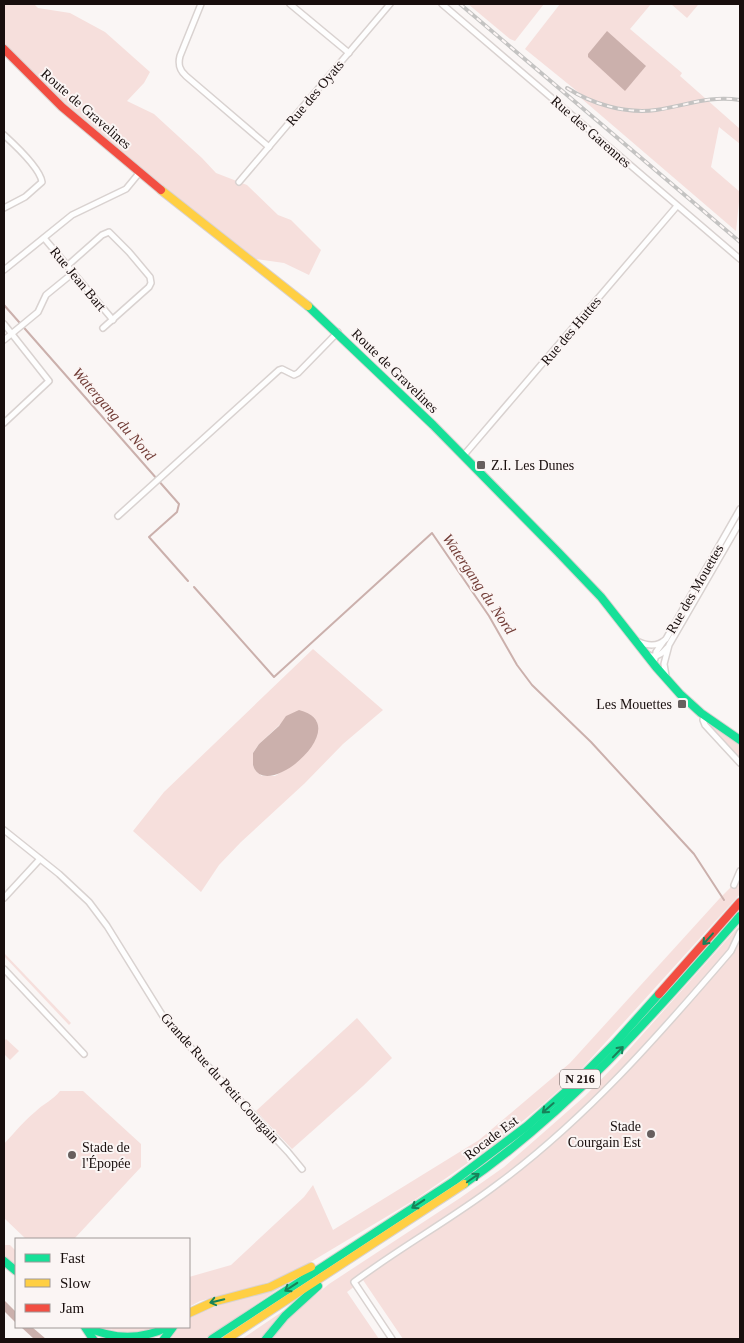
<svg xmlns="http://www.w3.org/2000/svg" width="744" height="1343" viewBox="0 0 744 1343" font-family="Georgia,serif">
	<rect width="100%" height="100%" fill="#faf6f5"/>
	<!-- green -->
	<g fill="#f6dfdc" fill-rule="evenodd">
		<path d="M4,4H34L38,8L70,13L105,32L150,72L144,83L127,101L154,114L202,158L216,173L247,185L278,215L291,220L321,250L309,275L284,263L256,259C169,190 79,124 4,43Z"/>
		<path d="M468,4H544L515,41L510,39Z"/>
		<path d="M560,4H651L630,29L682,73L680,76L740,129V144L719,127L711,167L740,192L736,231L582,99L583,96L525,49Z"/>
		<path d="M671,4H696L698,5L687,18Z"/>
		<path d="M313,649L383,710L343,744L305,783L241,842L219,865L201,892L133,831L164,792ZM308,714L317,722L292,765L275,776H262L256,771L253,765V753L259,744L287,718Z"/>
		<path d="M708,723L740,745V758L709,726Z"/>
		<path d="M740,878V894L576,1075L542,1105L495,1144L416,1199L309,1263L280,1278L245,1290L200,1301L189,1307V1277L231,1265L304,1197L313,1185L333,1230L479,1140L570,1063L720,898Z"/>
		<path d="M740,925V1339H403L363,1280L347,1292L379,1339H242L295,1303H306L329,1284L460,1198L504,1167L535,1140L585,1096L617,1063Z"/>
		<path d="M4,953L71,1023L69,1025L4,956Z"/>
		<path d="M357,1018L392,1058L363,1086L292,1149L256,1111Z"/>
		<path d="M6,1039L19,1051L10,1060L4,1054V1041Z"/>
		<path d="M60,1091H83L141,1144V1167L74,1239H26L4,1218V1144C14,1133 24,1121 35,1112C43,1104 53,1100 60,1091Z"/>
		<path d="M4,1245H10L16,1251V1266L5,1256Z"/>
		<path d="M290,1281L205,1339H167L176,1327H189V1316Z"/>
		<path d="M97,1327H159L134,1334Z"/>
	</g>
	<!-- water -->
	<g fill="#cbb0ac">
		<path d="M607,31L646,66L625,91L588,57V54Z"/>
		<path d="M299,710C358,724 264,805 253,765V753L259,744L279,726L286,716Z"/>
		<path d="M4,1300L16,1312V1323L4,1311Z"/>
		<path d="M21,1327H32L46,1339H34Z"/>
	</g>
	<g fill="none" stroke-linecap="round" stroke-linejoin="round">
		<!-- stream -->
		<g stroke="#cbb0ac" stroke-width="2">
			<path d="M4,305L179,504L177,512L149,537L188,581"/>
			<path d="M194,587L274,677L432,533L489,616L517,665L532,685L591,742L694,854L724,900"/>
		</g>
		<!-- street casing -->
		<g stroke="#d9d2d0" stroke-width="8">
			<g id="street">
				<path d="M201,4L180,56C178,64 179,70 186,76L269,147"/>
				<path d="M290,4L349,53"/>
				<path d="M442,4L740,259"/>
				<path d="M4,135C15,145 40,168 42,182L25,197L4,208"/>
				<path d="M239,182L390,4"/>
				<path d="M44,238L113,320"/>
				<path d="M67,266L102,235L109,232L129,252L150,277L151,283L149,287L103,328"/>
				<path d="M4,270L72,215L126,189L140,172"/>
				<path d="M4,324L49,381L4,423"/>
				<path d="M4,340L38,312L46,295L73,273"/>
				<path d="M464,455L677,206"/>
				<path d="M118,516L279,370L282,369L294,375L298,373L338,332"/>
				<path d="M637,641C647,646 658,647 666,639L740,509"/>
				<path d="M647,654C655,659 661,655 667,648"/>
				<path d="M655,659L656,652L663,642"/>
				<path d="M666,676L664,664L669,645L740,522"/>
				<path d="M704,715L703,720L705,725L740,763"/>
				<path d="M4,830L59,874L89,902L107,926L166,1021L288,1152L302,1169"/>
				<path d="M734,885L740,871"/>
				<path d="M4,898L40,859"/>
				<path d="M4,969L84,1054"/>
				<path d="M392,1339L354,1282C399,1248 450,1220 495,1186C585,1120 659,1035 731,951L740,932"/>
			</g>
		</g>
		<!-- fast casing -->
		<g stroke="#d9d2d0" stroke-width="10">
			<g id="fast">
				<path d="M308,306L433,425L558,552L601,597L656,667L680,694L701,713L740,740"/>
				<path d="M464,1184C571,1110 655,1013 740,916"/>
				<path d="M4,1261L16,1271"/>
				<path d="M85,1327L93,1339"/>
				<path d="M87,1327C114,1340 141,1340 168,1327"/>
				<path d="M164,1339L173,1327"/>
				<path d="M212,1339L454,1181L527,1126L572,1086L616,1042L659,994"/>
				<path d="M266,1339L285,1316L318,1286"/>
			</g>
		</g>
		<!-- slow casing -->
		<g stroke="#d9d2d0" stroke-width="10">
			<g id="slow">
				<path d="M161,190L308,306"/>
				<path d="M189,1313L213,1302L270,1287L311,1267"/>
				<path d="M227,1339L464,1184"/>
			</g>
		</g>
		<!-- jam casing -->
		<g stroke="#d9d2d0" stroke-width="10">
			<g id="jam">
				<path d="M4,49L62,107L161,190"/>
				<path d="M659,994L740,902"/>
			</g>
		</g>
		<!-- street -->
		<use href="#street" stroke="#fefefe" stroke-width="5"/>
		<!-- fast -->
		<use href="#fast" stroke="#16e098" stroke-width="8"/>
		<!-- slow -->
		<use href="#slow" stroke="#ffcf43" stroke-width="8"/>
		<!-- jam -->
		<use href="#jam" stroke="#f24e42" stroke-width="8"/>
		<!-- rail casing -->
		<g stroke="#c4c3c2" stroke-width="4">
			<g id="rail">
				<path d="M460,4L740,242"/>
				<path d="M567,88C592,104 625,114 656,110C686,106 708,95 740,100"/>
			</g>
		</g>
		<!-- rail -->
		<use href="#rail" stroke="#fbf5f4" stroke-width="2" stroke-dasharray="5.5" stroke-linecap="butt"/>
	</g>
	<!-- one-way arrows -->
	<defs><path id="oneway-shaft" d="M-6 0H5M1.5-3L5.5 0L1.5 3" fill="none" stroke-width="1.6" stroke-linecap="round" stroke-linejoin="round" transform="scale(1.25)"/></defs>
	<g stroke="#178259">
		<use href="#oneway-shaft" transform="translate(708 939) rotate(132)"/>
		<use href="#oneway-shaft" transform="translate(618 1052) rotate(-46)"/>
		<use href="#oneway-shaft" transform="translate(548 1108) rotate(139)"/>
		<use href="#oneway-shaft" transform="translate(473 1178) rotate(-35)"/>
		<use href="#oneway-shaft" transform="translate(418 1204) rotate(147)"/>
		<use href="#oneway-shaft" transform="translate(291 1287) rotate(147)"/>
		<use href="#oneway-shaft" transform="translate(217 1301) rotate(166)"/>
	</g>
	<!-- markers -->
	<g fill="#675f5e" stroke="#fbf5f4" stroke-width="2">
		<rect x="476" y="460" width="10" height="10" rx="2.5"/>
		<rect x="677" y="699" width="10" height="10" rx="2.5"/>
		<circle cx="651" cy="1134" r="5"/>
		<circle cx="72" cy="1155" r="5"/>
	</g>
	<g text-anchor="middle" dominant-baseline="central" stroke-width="4" stroke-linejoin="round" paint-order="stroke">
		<!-- shield labels -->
		<rect fill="#fbf5f4" stroke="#5c5352" stroke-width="1" x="560" y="1069.5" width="40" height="19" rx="4"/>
		<g font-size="12" font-weight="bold" fill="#180e0d">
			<text x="580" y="1079">N 216</text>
		</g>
		<!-- street labels -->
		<g font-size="14" fill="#180e0d" stroke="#fbf5f4">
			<text transform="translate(315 93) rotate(-50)">Rue des Oyats</text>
			<text transform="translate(86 109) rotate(41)">Route de Gravelines</text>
			<text transform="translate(591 132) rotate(41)">Rue des Garennes</text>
			<text transform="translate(78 279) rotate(50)">Rue Jean Bart</text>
			<text transform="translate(571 331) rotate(-50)">Rue des Huttes</text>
			<text transform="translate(395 371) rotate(44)">Route de Gravelines</text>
			<text transform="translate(695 589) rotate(-60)">Rue des Mouettes</text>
			<text transform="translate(220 1078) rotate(48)">Grande Rue du Petit Courgain</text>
			<text transform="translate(491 1138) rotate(-37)">Rocade Est</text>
		</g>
		<!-- poi labels -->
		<g font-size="14" fill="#180e0d" stroke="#fbf5f4" text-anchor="start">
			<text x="491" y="465">Z.I. Les Dunes</text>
			<text x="672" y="704" text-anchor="end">Les Mouettes</text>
			<text x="641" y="1126" text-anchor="end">Stade<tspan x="641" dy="16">Courgain Est</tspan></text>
			<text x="82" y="1147">Stade de<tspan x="82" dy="16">l'Épopée</tspan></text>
		</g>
		<!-- water labels -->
		<g font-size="15" font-style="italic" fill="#713c36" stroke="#fbf5f4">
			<text transform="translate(114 414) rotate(49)">Watergang du Nord</text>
			<text transform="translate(479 584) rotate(56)">Watergang du Nord</text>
		</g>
	</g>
	<!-- border -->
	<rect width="744" height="1343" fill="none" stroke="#180e0d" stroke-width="10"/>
	<!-- legend -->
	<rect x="15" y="1238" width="175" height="90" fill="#fbf5f4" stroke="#a09998"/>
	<rect x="25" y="1254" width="25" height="8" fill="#16e098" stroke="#a09998"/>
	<text x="60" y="1263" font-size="15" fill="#180e0d">Fast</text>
	<rect x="25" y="1279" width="25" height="8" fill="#ffcf43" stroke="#a09998"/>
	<text x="60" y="1288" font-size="15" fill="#180e0d">Slow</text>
	<rect x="25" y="1304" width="25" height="8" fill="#f24e42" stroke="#a09998"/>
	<text x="60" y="1313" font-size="15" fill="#180e0d">Jam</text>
</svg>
